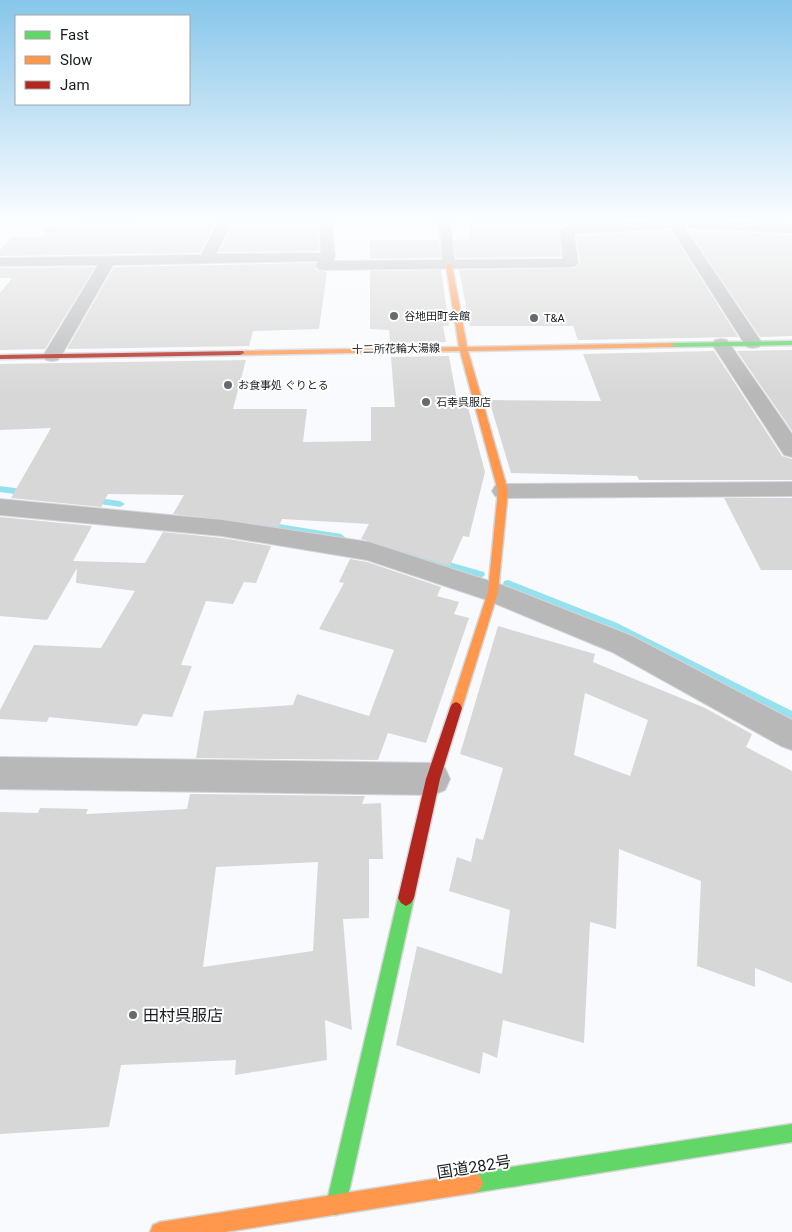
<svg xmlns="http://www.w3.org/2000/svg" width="792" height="1232" viewBox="0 0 792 1232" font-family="Roboto,'Noto Sans JP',sans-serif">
	<rect width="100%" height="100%" fill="#f8fafd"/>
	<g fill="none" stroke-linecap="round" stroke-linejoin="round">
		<!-- stream -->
		<g fill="#95e1ee" fill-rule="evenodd">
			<path d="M0,486L29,490L34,493L29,496L0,492Z"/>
			<path d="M90,497L120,501L125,504L120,507L87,502V498Z"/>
			<path d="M260,521L341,534L346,538L341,542L257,526L255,524L257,522Z"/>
			<path d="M386,544L484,572L485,575L480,579L382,551L381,548L382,545Z"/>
			<path d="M508,580L617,623L792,711V723L609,629L504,587L503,584L504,581Z"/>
		</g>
	</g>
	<!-- building -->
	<g fill="#d8d7d7" fill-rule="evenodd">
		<path d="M80,221H135L134,225L215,224L200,253L0,256V250L12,237H43L45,228L79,225Z"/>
		<path d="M236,221H317L319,251L219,252L233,224Z"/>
		<path d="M471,221H611L613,222L567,224L559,228L561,257L456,258L454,240L468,239Z"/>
		<path d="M654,231H671L738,337L578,340L573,326H470L459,270L576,268L580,263L576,236Z"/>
		<path d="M715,231L792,235V336L760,337L689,232H716Z"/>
		<path d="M370,240H439L441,258L370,259Z"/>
		<path d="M315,263L316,270L327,272L319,329L253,331L249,346L67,349L114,267Z"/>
		<path d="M95,267L45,349L0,350V293L12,278H0V268Z"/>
		<path d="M441,270L449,326H443L446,342L390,343L389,330L370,329V271Z"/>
		<path d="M792,350V431L737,351Z"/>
		<path d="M714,351L782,456L792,459V480H639L637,476L511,473L489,400L601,401L583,354Z"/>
		<path d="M449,356L457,400H466L485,472L469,537L463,536L450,566L361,539L369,524L282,519L279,527L173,514L184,495L108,494L101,507L11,498L51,428L0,430V364L246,360L233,409H307L303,442L371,441V407H395L391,357Z"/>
		<path d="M724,498H792V570H761Z"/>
		<path d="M0,517L92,526L73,561L145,563L163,532L222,538L271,546L256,583L244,582L233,604L206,601L181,665L192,666L172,717L143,714L137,726L49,717L47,722L0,719V710L34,645L101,648L135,591L76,583L77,568L47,620L0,616Z"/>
		<path d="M350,559L367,562L441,587L437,596L459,602L454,614L469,618L426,743L388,733L378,760L196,758L204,711L293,705L297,694L369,716L394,650L319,629L344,583L339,582Z"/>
		<path d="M498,626L595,654L593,662L705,708L752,734L746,747L792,771V983L755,968V987L697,966L701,881L619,849L616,929L590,922L584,1043L503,1020L497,1058L483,1052L480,1074L396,1045L417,946L502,974L510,910L449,891L457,857L471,862L476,838L483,840L503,768L460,754ZM585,693L648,720L630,776L574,755Z"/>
		<path d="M190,794L365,796L362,804L381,803L383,859H369V918L343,919L352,1030L325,1020L327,1060L235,1075L236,1060L121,1065L109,1127L0,1134V812L38,813L40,808L88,809L86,814L187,809ZM318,862L313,951L203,967L216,867Z"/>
	</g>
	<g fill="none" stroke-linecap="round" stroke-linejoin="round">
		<!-- lane casing -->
		<g stroke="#d5d6d9" stroke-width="3">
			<path id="lane" d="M436,221H448L450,223L455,265L453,268H445L443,265L440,225Z"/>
		</g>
		<!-- street casing -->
		<g stroke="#d5d6d9" stroke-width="2">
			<g id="street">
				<path d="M219,221H232L216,254L321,253L319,221H332L335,257L333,261L563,259L560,230L567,226L661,221H713L792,225V233L684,227L762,343L759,347L753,348L747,347L744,343L671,228L574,234L578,263L576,266L571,267L323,270L318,269L316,266L318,261L113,265L61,356L58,360L52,361L46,360L43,356L98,265L0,266V258L201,255Z"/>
				<path d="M721,339L727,340L792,434V457L784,455L712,344L715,340Z"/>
				<path d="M792,482V496L503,498L495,496L492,491L495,486L503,484Z"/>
				<path d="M0,499L222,520L369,542L502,585L632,636L792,720V750L781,746L612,652L484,599L367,560L222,536L0,515Z"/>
				<path d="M0,757L433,763L445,768L450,779L445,790L433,795L0,789Z"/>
			</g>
		</g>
		<!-- fast casing -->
		<g stroke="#d5d6d9" stroke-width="3">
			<g id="fast">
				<path d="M792,341V345L671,347L667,345L671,343Z"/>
				<path d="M406,890L411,893L414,898L346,1205L343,1212L336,1215L329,1212L326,1205L398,898L401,893Z"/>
				<path d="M792,1124V1142L473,1193L466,1190L463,1183L466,1176L473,1173Z"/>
			</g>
		</g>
		<!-- slow casing -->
		<g stroke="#d5d6d9" stroke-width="3">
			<g id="slow">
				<path d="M449,263L452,265L467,347L671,343L675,345L671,347L468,351L508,491L498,592L462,708L460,712L456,714L452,712L450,708L488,592L498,491L460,351L240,355L236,353L240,351L459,347L446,265Z"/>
				<path d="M473,1173L480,1176L483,1183L480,1190L473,1193L225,1232H150L153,1225L160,1222Z"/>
			</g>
		</g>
		<!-- jam casing -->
		<g stroke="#d5d6d9" stroke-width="3">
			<g id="jam">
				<path d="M243,351L244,353L240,355L0,359V355Z"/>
				<path d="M456,702L460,704L462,708L440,779L414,898L411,903L406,906L401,903L398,898L426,779L450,708L452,704Z"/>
			</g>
		</g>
		<!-- lane -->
		<use href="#lane" fill="#b8b8b9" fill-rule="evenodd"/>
		<!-- street -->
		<use href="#street" fill="#b8b8b9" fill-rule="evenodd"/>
		<!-- fast -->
		<use href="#fast" fill="#63d668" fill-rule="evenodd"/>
		<!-- slow -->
		<use href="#slow" fill="#ff974d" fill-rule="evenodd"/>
		<!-- jam -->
		<use href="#jam" fill="#b3261e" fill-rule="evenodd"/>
	</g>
	<!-- sky -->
	<linearGradient id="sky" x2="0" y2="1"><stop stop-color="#87c6ea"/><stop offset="0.56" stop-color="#fcfdfe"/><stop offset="1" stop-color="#fcfdfe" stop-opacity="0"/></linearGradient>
	<rect width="792" height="393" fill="url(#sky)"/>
	<!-- markers -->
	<g fill="#66696d" stroke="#fff" stroke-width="2">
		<circle cx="394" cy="316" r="5"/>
		<circle cx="534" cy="318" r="5"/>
		<circle cx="228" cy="385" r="5"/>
		<circle cx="426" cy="402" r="5"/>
		<circle cx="133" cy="1015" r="5"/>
	</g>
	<g text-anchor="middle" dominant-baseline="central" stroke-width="4" stroke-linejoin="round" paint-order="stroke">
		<!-- far-poi labels -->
		<g font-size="11" fill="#181b1f" stroke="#fff" text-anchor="start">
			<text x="404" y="316">谷地田町会館</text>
			<text x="544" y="318">T&amp;A</text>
			<text x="238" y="385">お食事処 ぐりとる</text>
			<text x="436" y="402">石幸呉服店</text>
		</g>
		<!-- far-street labels -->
		<g font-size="11" fill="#181b1f" stroke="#fff">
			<text transform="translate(396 349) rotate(-1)">十二所花輪大湯線</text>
		</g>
		<!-- near-poi labels -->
		<g font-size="16" fill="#181b1f" stroke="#fff" text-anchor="start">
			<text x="143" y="1015">田村呉服店</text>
		</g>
		<!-- near-street labels -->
		<g font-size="16" fill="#181b1f" stroke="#fff">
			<text transform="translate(474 1167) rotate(-9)">国道282号</text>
		</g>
	</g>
	<!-- legend -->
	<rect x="15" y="15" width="175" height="90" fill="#ffffff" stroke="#a3a4a5"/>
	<rect x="25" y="31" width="25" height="8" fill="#63d668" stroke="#a3a4a5"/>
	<text x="60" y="40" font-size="15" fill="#181b1f">Fast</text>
	<rect x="25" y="56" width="25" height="8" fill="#ff974d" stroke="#a3a4a5"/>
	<text x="60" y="65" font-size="15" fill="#181b1f">Slow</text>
	<rect x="25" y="81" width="25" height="8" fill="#b3261e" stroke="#a3a4a5"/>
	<text x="60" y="90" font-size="15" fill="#181b1f">Jam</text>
</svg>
